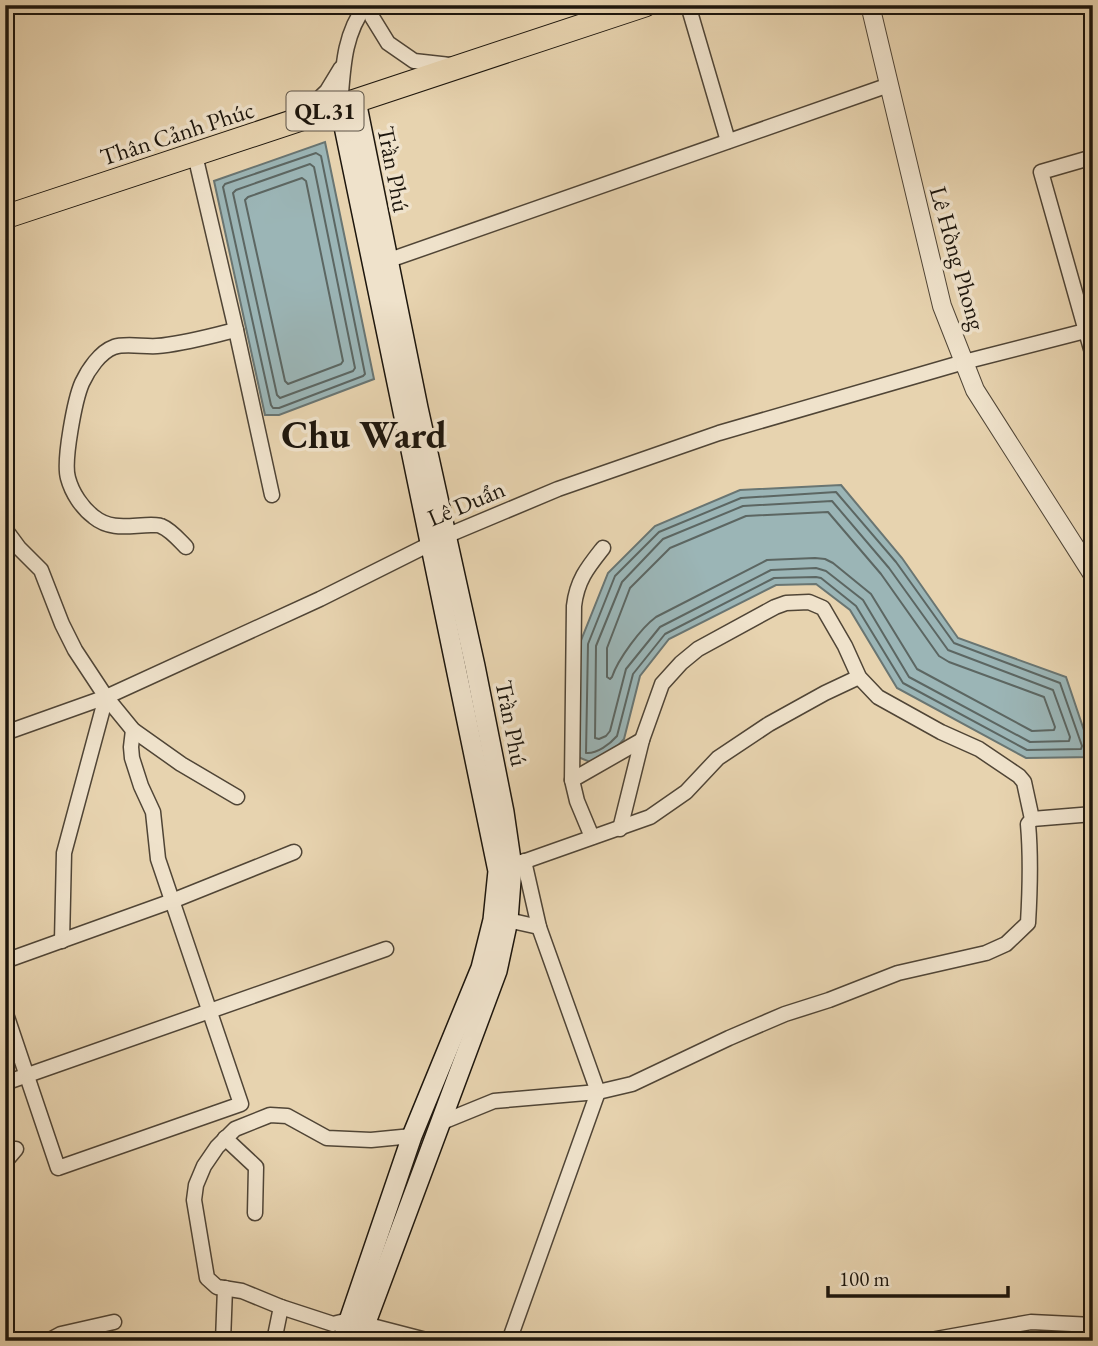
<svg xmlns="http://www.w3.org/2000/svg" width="1098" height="1346" viewBox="0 0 1098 1346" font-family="'EB Garamond',serif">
	<rect width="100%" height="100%" fill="#e7d3af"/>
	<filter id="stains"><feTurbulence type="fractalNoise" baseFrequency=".00286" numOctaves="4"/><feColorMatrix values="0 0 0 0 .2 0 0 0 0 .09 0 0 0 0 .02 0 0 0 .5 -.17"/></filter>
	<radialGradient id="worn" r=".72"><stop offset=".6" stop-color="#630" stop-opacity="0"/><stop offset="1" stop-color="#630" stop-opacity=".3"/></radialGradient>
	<!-- water -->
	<g fill="#9bb5b6" stroke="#697572" stroke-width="2">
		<path d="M325,142L374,379L279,415H265L214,181Z"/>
		<path d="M841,485L902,558L958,638L1066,677L1093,757L1026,758L897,688L850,610L816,584L776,585L669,639L640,676L624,739L616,748L590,762L578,757L580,643L608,573L655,526L740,490Z"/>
	</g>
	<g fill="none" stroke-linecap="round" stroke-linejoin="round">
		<!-- shore -->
		<g stroke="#5c6662" stroke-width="2">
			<path d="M316,153L321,156L365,374L363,376L279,408H273L271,405L223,187L225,184Z"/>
			<path d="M310,164L314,167L355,368L353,371L280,398L277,395L233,193L236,190Z"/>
			<path d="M302,178L306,181L343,361L341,364L288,384L285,381L245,200L248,197Z"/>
			<path d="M836,492L896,562L954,643L1060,683L1082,746L1081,749L1027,750L903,683L856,606L821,578L816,577L774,578L665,634L633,674L617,736C610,744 597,754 586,753L588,644L615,576L659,532L741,498Z"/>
			<path d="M832,501L889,568L948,650L1053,690L1070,737L1069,741L1030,742L909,677L863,600L826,571L816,568L771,570L660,627L626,669L610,731L606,736L599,739L595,738L596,646L622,582L663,539L743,506Z"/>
			<path d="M828,512L881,574L939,656L949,662L1044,697L1055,727L1054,730L1032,731L917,669L871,594L833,563L825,559L815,558L767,560L656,617C641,628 618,659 612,677L610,679L607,677V648L630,588L670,548L746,516Z"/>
		</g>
		<!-- minor casing -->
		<g stroke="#504536" stroke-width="17">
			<g id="minor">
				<path d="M370,5L372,17L388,43L414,61L450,65"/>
				<path d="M688,5L728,141"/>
				<path d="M340,107C343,70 343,35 366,5"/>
				<path d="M303,114L327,91L341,68"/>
				<path d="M195,155L236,330L272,495"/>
				<path d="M1093,157L1041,172L1093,356"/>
				<path d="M381,263L889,85"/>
				<path d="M5,529L19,548L41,570L62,624L75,650L106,697L64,853L62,941"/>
				<path d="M186,547C179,540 171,530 161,526C160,525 153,525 151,525C131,525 111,531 94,517C82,508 72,493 68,478C63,461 75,399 82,383C88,370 100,352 114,347C124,343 145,347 157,346C183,344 210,336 236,330"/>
				<path d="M106,697L133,730L181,764L237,797"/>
				<path d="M5,733L106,697L320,599L446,536L558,489L719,433L964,362L1093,329"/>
				<path d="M572,780L642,740"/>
				<path d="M1032,819L1093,814"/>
				<path d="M592,837L577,801L572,780L574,606C577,580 588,567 603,548"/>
				<path d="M517,864L650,817L686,792L718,758L769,724L825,693L859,677"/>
				<path d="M499,920H508L539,927"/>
				<path d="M5,961L172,901L294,852"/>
				<path d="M5,1011L58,1168L241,1104L158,859L153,812L141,786L132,758L131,747L133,730"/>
				<path d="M5,1083L386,949"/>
				<path d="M440,1123L494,1101L598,1092L632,1084L729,1038L785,1014L829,1000L898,973L986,953L1006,944L1028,923C1030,890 1031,857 1028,824L1032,819L1024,782L1019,776L979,749L941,732L878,697L859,677L845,646L823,608L809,602L786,603L775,607L698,649L681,663L662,684L642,740L620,829"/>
				<path d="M412,1136L371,1140L327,1138L287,1116L270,1115L235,1129L217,1147L204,1166L196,1185L194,1200L207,1278L217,1287L242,1291L281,1307L333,1324L349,1320L430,1341"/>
				<path d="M225,1138L256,1167L255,1213"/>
				<path d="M5,1162L16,1149"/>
				<path d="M48,1341L61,1334L114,1322"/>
				<path d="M223,1341L225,1288"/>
				<path d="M274,1341L281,1307"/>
				<path d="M509,1341L598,1092L539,927L524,861"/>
				<path d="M925,1341L1031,1322L1093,1325"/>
			</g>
		</g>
		<!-- tertiary casing -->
		<g stroke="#504536" stroke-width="20">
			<path id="tertiary" d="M870,5L942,306L975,390L1093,575"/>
		</g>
		<!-- secondary casing -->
		<g stroke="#1d160d" stroke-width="22">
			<g id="secondary">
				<path d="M356,101L418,408L475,666L504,812L512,867L508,920L497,971L359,1341"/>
				<path d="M340,107L498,871L493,920L481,968L412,1136L342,1341"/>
			</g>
		</g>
		<!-- trunk casing -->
		<g stroke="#1d160d" stroke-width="25">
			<path id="trunk" d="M5,217L645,5"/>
		</g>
		<!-- minor -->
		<use href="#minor" stroke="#efe2cb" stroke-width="14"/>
		<!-- tertiary -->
		<use href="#tertiary" stroke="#efe2cb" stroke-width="18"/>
		<!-- secondary -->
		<use href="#secondary" stroke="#efe2cb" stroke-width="19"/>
		<!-- trunk -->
		<use href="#trunk" stroke="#e7d3af" stroke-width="23"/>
	</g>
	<g text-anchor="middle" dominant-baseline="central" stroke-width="7" stroke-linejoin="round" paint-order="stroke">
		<!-- shield labels -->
		<rect fill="#efe2cb" stroke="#5c5346" stroke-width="2" x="286.5" y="91.5" width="77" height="39" rx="5"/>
		<g font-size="23" font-weight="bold" fill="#1d160d">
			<text x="325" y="111">QL.31</text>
		</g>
		<!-- street labels -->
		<g font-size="24" fill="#1d160d" stroke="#efe2cb">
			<text transform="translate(177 133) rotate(-18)">Thân Cảnh Phúc</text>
			<text transform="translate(394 169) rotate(79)">Trần Phú</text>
			<text transform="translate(958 258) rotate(74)">Lê Hồng Phong</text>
			<text transform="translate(466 503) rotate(-23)">Lê Duẩn</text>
			<text transform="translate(512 723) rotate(79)">Trần Phú</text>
		</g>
		<!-- town labels -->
		<g font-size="38" font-weight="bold" fill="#1d160d" stroke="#efe2cb">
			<text x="364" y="434">Chu Ward</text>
		</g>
	</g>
	<!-- margin -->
	<rect width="1098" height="1346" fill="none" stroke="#e7d3af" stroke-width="28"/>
	<rect x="7" y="7" width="1084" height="1332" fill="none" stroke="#1d160d" stroke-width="3.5"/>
	<rect x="14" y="14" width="1070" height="1318" fill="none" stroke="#1d160d" stroke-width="2"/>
	<!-- scale -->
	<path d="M828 1286v10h180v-10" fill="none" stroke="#1d160d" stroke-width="3.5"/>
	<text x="839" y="1286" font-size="21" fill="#1d160d" stroke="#efe2cb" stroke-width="5" paint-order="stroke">100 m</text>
	<rect width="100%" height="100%" filter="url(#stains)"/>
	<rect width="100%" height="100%" fill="url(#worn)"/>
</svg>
